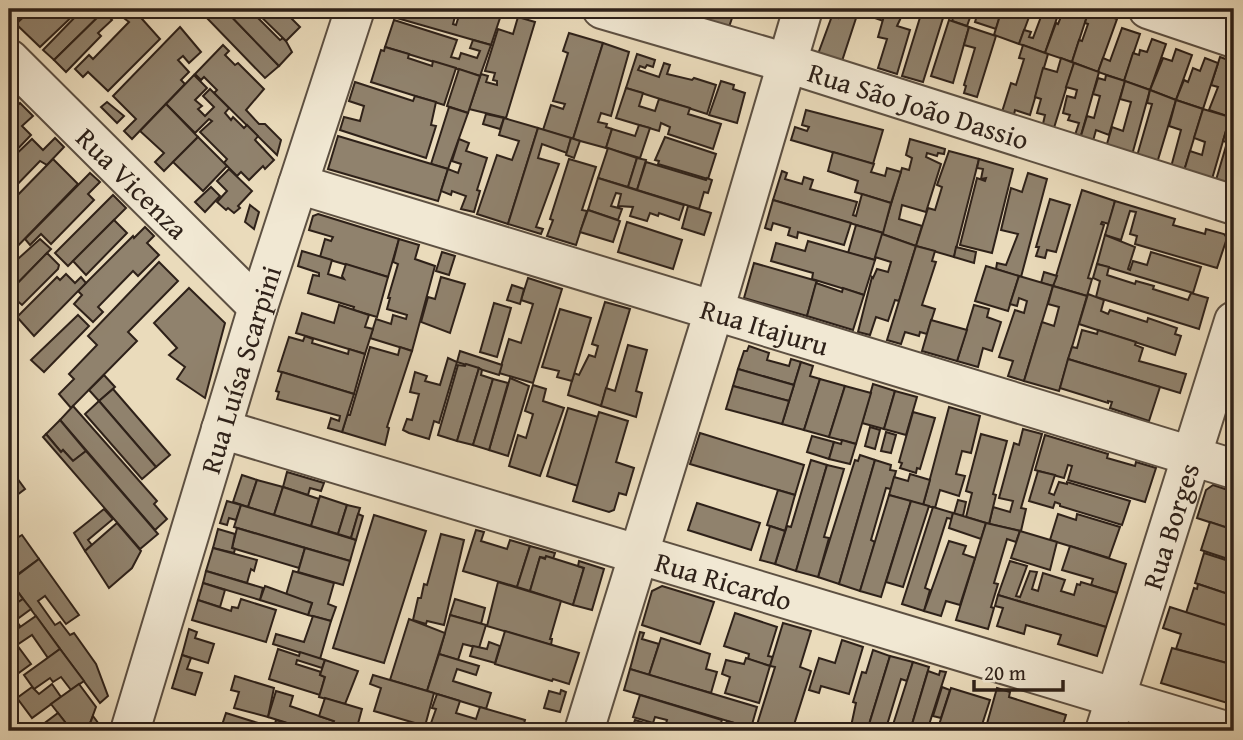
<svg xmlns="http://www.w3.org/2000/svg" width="1243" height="740" viewBox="0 0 1243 740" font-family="'Gentium Book Plus',serif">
	<rect width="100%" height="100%" fill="#eadbbb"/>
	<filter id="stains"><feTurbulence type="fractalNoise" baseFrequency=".00286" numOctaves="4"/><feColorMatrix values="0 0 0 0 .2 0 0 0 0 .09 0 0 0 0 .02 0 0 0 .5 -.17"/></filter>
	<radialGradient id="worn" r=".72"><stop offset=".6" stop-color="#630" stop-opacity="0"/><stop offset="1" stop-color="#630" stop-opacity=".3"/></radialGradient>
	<!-- building -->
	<g fill="#90826d" stroke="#2e2119" stroke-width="2">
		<path d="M9,9H32L16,24L9,17Z"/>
		<path d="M32,9H80L40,47L16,24Z"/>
		<path d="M89,9H102L104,11L54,60L43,50L79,13L82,16Z"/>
		<path d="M210,9H224L279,66L265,78L204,15Z"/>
		<path d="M224,9H249L280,40L283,38L286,41L292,52L279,66Z"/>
		<path d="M253,9H274L281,16L285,12L300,27L286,41Z"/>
		<path d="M377,9H457L453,24L456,25L461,9H491L502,12L491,45L376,12Z"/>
		<path d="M687,9H735L729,27L685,13Z"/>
		<path d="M841,9H859L842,61L818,54L832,16L838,18Z"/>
		<path d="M859,9H886L883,21L858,12Z"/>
		<path d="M886,9H905L897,26L910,30L897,74L878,68L887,39L878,37Z"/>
		<path d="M916,9H945L943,18Z"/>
		<path d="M956,9H973L967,26L952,21Z"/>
		<path d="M979,9H1002L996,29L975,22Z"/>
		<path d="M1002,9H1032L1019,44L994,35Z"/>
		<path d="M1032,9H1060L1045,53L1019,44L1024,30L1031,32L1029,37L1033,38L1042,14Z"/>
		<path d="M1060,9H1074L1088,13L1072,62L1045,53L1056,23L1058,24L1062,14L1059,13Z"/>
		<path d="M1089,9L1117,19L1098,72L1072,62L1079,40L1082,41L1088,24L1085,23Z"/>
		<path d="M134,10L160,39L108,91L88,72L83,77L75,69L89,55L93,59L129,22L125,19Z"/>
		<path d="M104,11L112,20L98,33L101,36L66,72L54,60Z"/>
		<path d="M922,11L943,18L923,82L902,76Z"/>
		<path d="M518,17L535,22L506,118L469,109L481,74L488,76L486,82L497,85V81L493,80L495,73L485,71L498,29L513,34Z"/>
		<path d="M394,20L457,40L451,57L459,59L461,53L477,58L480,51L470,48L473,40L491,45L480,76L385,47Z"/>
		<path d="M949,20L969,27L953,83L931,76Z"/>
		<path d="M180,27L201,52L189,63L183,56L178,60L189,72L181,80L185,84L132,139L124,131L136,119L113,96Z"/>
		<path d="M969,27L996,36L977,97L964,93L966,86L964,85L975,48L964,45Z"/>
		<path d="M1122,28L1140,34L1124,81L1098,72L1103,58L1110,61Z"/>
		<path d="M569,33L603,43L573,139L543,130L551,105L563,109L565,104L553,101L568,53L563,51Z"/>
		<path d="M1152,39L1166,44L1150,90L1124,81L1133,53L1139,55L1140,50L1147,52Z"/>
		<path d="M603,43L629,52L611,116L601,113L598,122L607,124L606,127L612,129L606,148L573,139Z"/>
		<path d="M223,45L229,51L225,55L235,65L238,63L264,89L246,110L259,124H265L281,140L277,155L214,93L217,90L204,77L201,80L195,74Z"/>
		<path d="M1023,45L1048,54L1030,115L1015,110L1013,119L1001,115L1011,83L1016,85L1024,59L1019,58Z"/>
		<path d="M385,47L409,54L408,58L432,66L433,61L456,68L444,105L371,82L381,50L384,51Z"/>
		<path d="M1176,49L1192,55L1176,100L1150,90L1163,58L1172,61Z"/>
		<path d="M637,54L655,60L653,67L647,65L645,68L640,66L638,70L659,77L664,63L670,65L667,74L692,80L694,78L716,85L707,114L626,88Z"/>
		<path d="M1220,57L1234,62V104L1230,117L1209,110L1218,87L1211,85Z"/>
		<path d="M1061,58L1074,63L1053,131L1042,128L1045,115L1037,113L1041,99L1035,97L1043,68L1057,72Z"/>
		<path d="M1205,58L1218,63L1203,109L1176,100L1184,80L1188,82L1193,68L1200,71Z"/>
		<path d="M1074,63L1099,72L1080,139L1074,138L1079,123L1068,120L1070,115L1063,113L1067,96L1075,98L1077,90L1066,87Z"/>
		<path d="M459,69L480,76L468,113L447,106Z"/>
		<path d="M194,75L207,88L195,100L202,106L198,109L205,116L214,107L203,96L210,89L229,108L225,113L231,120L233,117L244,128L247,125L258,136L255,140L274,160L265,169L263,166L249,180L241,172L237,176L224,163L227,159L200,132L212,121L209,119L195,133L166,104Z"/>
		<path d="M1106,75L1125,81L1109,135L1096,130L1093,141L1080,139L1087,116L1094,118L1100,96L1093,94L1098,78L1105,80Z"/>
		<path d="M721,81L734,85L733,89L745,93L737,123L709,115Z"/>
		<path d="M1125,81L1150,90L1132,155L1106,147L1112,127L1123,131L1131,102L1120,99Z"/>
		<path d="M355,82L413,101L415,96L436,102L431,125L436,126L426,158L340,130L344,117L360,121L364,106L349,101Z"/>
		<path d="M626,88L643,93L639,106L655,111L659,99L690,108L688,114L721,124L713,149L668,134L670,127L661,123L659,131L616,118Z"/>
		<path d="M1150,90L1176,100L1157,163L1137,156L1152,104L1147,103Z"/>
		<path d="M1176,100L1203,109L1184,171L1171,167L1181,130L1169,126Z"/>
		<path d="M107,102L124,116L117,123L101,107Z"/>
		<path d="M20,103L33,116L22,126L31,135L9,158V114Z"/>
		<path d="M166,104L198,137L164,171L155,162L164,153L140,131Z"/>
		<path d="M449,107L468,113L448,169L431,164Z"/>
		<path d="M1203,109L1230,117L1212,179L1184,171L1190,151L1202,155L1205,142L1194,138Z"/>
		<path d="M806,110L883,130L873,164L791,140L795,127L807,131L809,127L802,125Z"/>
		<path d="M486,114L504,118L500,129L483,124Z"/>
		<path d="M1230,117L1234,118V185L1216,180L1226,146L1229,147L1230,143L1223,141Z"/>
		<path d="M504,118L538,128L508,224L477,214L497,155L512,160L519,141L499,135Z"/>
		<path d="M639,125L650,128L640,158L606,148L612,129L635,136Z"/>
		<path d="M538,128L571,138L567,153L542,144L538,158L559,164L536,227L543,229L541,234L508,224Z"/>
		<path d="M338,136L448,169L438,201L328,169Z"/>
		<path d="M198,137L227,166L203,191L173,162Z"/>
		<path d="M665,137L716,154L708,179L658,164L659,161L655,160Z"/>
		<path d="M55,138L64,147L47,165L40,161L9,193V161L32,139L43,150Z"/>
		<path d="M571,138L580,141L574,158L566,155Z"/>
		<path d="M459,139L469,143L466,151L487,158L477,190L480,191L474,212L461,209L466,196L452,191L451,195L441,191L448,169L458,173L461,164L452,161Z"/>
		<path d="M910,139L945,149L944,154L938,153L937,156L927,153L926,157L941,164L926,212L902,205L899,219L922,226L916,246L882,234L902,168L909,170L912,158L906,155Z"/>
		<path d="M608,148L637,158L628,187L598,178Z"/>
		<path d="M949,151L979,159L954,257L916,246L928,208L935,210L942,187L937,185Z"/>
		<path d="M833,152L874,164L871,172L885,176L887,168L901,172L891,203L855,192L858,181L828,171Z"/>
		<path d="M637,158L646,160L637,190L628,187Z"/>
		<path d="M53,159L78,184L9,255V237L14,232L9,227V204Z"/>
		<path d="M569,159L596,167L582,210L587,211L576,245L547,236L553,220L550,219Z"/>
		<path d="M979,159L1013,169L992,253L960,245L977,178L985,181L986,178L981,179L983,169L977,168Z"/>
		<path d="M646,162L706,180L707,178L712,180L708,193L704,192L699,209L637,190Z"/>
		<path d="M229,169L252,191L238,206L240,208L234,213L228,208L226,210L217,202L227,191L217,181Z"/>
		<path d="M782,171L787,173L785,179L802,184L804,177L813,180L810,189L857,202L853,215L856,216L862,194L891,203L883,233L773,200Z"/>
		<path d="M90,173L100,182L88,194L94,200L51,244L41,234L30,245L25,239Z"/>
		<path d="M1028,173L1047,179L1021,277L996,269L997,263L1006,265L1018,234L1001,230L1011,188L1022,192Z"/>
		<path d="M598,178L684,205L679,220L659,213L658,216L650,213L647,221L630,216L633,207L618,206L621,194L616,193L611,206L622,209L618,220L588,210Z"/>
		<path d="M211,187L220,196L205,212L195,202Z"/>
		<path d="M1082,190L1115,201L1109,224L1102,222L1101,224L1104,225L1088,278L1092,279L1087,296L1053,286Z"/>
		<path d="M113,195L126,208L68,266L55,253Z"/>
		<path d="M1050,199L1070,205L1056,252L1047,250L1045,258L1036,256L1039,247H1036Z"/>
		<path d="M773,200L851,223L844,245L798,232L797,238L788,235L790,228L773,223L771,230L765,228Z"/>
		<path d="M1115,201L1175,219L1173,225L1205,234L1206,229L1224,234L1227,238L1217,268L1135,244L1137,236L1130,234L1136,212L1130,211L1121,240L1105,235Z"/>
		<path d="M250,205L259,212L254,229L245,222Z"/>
		<path d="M688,206L711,213L704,235L682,228Z"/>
		<path d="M588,210L620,221L613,242L580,232Z"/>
		<path d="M318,214L399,239L388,277L320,257L325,239L331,241L333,237L309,230L313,216Z"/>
		<path d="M114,220L127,233L86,275L73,261Z"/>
		<path d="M627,222L682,240L673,269L618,252Z"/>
		<path d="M856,225L883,233L875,260L848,253Z"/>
		<path d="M145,227L154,236L147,243L159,255L138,276L133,271L98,307L103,312L93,322L74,304L82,295L78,291L133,236L134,238Z"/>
		<path d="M882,234L916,246L899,301L895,300L888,321L876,317L870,335L858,332L872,277L873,278L877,269L888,272L891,262L875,257Z"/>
		<path d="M1105,235L1135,247L1128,269L1130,270L1133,261L1147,265L1151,252L1201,267L1193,293L1097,264Z"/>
		<path d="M40,239L51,249L9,292V255L12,252L19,258Z"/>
		<path d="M399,239L419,245L415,259L435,266L412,351L370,338L376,319L391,324L393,315L406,319L407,315L387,309L390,298H388L398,264L393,262Z"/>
		<path d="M808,241L875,260L864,295L812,279L813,273L771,261L776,243L805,251Z"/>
		<path d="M916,246L935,251L932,261L936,262L922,305L935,309L927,334L920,332L919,336L905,332L901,344L887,340Z"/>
		<path d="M956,247L976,252L974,263L954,257Z"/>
		<path d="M302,251L332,260L328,274L344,279L342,276L346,264L388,277L377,317L353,310L354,307L308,293L313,275L319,276V273L298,266Z"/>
		<path d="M442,252L455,256L449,275L436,271Z"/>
		<path d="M47,253L59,265L58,269L22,305L13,297L9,302V292Z"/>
		<path d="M159,262L178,281L128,332L137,341L71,408L59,394L74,379L69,374L97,345L88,336Z"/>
		<path d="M754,263L817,281L807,316L744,298Z"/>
		<path d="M1097,264L1109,267L1107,275L1135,284L1136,281L1154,286L1153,289L1188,300L1191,293L1208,298L1199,329L1096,297L1100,281L1093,278Z"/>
		<path d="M986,266L1019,276L1008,311L975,301Z"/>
		<path d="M1044,272L1057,276L1053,286L1041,283Z"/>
		<path d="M66,274L75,283L81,277L86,283L34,336L17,317L57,277L60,280Z"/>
		<path d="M1019,276L1053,286L1024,381L1008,376L1013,361L999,357L1015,310L1024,313L1027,301L1019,298L1017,306L1010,304Z"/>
		<path d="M441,277L465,284L450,333L421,322L428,297L435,299Z"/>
		<path d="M528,278L562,289L533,383L499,373L509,339L521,343L533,304L521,300Z"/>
		<path d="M816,283L842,292L843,288L864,295L853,330L807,316Z"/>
		<path d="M512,285L524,289L520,304L507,300Z"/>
		<path d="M1053,286L1087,296L1059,391L1024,381L1042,322L1054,326L1059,307L1048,304Z"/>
		<path d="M189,288L225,323L205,398L177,379L185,367L169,355L177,348L154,323Z"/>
		<path d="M1088,294L1104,300L1101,311L1108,314L1110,310L1147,322L1148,318L1177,328L1175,334L1181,336L1175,355L1079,324Z"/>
		<path d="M605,302L630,309L601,406L568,395L574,373L579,375L589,355L595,357L598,346L592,344Z"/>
		<path d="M494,303L511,308L497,357L480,352Z"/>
		<path d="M339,305L369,315L365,327L373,329L365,354L296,333L302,313L334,323Z"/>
		<path d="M974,305L989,309L987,317L1001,322L992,351L983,348L978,367L957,361Z"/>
		<path d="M560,309L591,318L572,381L557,377L559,371L542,367Z"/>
		<path d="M78,315L89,326L44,372L31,360Z"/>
		<path d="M931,320L967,330L957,361L922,351Z"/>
		<path d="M1082,330L1097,334L1098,330L1136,342L1135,345L1143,348L1139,361L1186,374L1180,393L1068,359L1072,347L1077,348Z"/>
		<path d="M305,336L313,339L312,343L348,354L349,349L365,354L354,394L278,371L289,337L303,341Z"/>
		<path d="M628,345L647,350L636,391L642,393L636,417L601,406L606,388L615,391Z"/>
		<path d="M749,346L769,353L767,360L789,366L791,359L801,362L794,385L738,369L744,351H747Z"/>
		<path d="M370,347L398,355L400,347L412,351L387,427L389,428L385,445L342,432L347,415H350Z"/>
		<path d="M460,351L502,365L499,375L457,362Z"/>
		<path d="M448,358L457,362L439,423L434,421L429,439L409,433L403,430L407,419L412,420L419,394L410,392L415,372L427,376L425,381L440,385Z"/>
		<path d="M1068,359L1160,387L1149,421L1110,408L1112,402L1108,401V403L1060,388Z"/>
		<path d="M801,362L813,366L810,376L820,379L804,430L782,424Z"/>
		<path d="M466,364L479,368L457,441L438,435L458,365L465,366Z"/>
		<path d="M479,368L482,370L481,375L493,379L473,445L457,441Z"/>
		<path d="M738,369L794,385L789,401L733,386Z"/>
		<path d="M282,372L354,394L342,432L328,428L331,418L339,421L340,416L277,399L279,392L276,391Z"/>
		<path d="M104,375L115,387L99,401L89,390Z"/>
		<path d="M510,378L529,386L508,456L489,450Z"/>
		<path d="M493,379L508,383L489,450L473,445Z"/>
		<path d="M820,379L845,386L829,437L804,430Z"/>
		<path d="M873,384L895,391L884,429L862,423Z"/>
		<path d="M533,385L546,389L543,401L564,408L540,476L509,466L518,435L526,438L533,414L525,411Z"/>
		<path d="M733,386L789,401L782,424L726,409Z"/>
		<path d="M845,386L871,393L856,444L829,437Z"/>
		<path d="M113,389L170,455L156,467L99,401Z"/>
		<path d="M895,391L917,397L906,435L884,429Z"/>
		<path d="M99,401L156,467L142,479L85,414Z"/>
		<path d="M73,406L157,501L154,504L167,519L155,530L60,420Z"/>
		<path d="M949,407L980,416L971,453L962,451L956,474L965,476L959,496L940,490L935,508L923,505Z"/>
		<path d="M568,408L598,417L578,486L547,476Z"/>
		<path d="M599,412L628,421L616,462L634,468L626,495L619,493L614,510L609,512L573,501Z"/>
		<path d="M913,412L935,418L920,469L917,468L916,473L900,468L902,463L899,462Z"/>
		<path d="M60,420L86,451L73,461L63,450L61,452L46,434Z"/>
		<path d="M870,427L880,430L875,449L865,446Z"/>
		<path d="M1023,429L1042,434L1021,508L1026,509L1021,531L989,524L993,507L1010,512L1013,501L999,498L1014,443L1019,445Z"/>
		<path d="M886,432L896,435L891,453L881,451Z"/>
		<path d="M700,433L804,465L795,495L690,464Z"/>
		<path d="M46,434L61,452L63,450L73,461L86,451L158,534L140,549L43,437Z"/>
		<path d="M981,434L1007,441L993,494L996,495L989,524L966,517L972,493L966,491Z"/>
		<path d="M1045,435L1108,454L1107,458L1135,466L1136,462L1156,468L1145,502L1068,480L1072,466L1068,465L1064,478L1035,470Z"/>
		<path d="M812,436L834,442L829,459L807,452Z"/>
		<path d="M842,440L856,444L850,464L829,459L834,442L841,444Z"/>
		<path d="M860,455L875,460L839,584L818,577L855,460L858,461Z"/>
		<path d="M811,460L827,465L796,571L775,564L787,526L791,527Z"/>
		<path d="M875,460L891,465L890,470L896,471L891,489L886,488L871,540L875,542L860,591L839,584Z"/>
		<path d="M827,465L844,469L824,537L829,538L818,577L796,571Z"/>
		<path d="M9,467L25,489L9,501Z"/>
		<path d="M1038,471L1055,475L1049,493L1054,495L1059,482L1067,484V482L1130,501L1122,525L1060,506V504L1055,502L1053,508L1029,501Z"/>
		<path d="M287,472L324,483L321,491L310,488L308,495L283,487Z"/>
		<path d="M910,474L930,480L923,505L889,495L894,477L908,481Z"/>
		<path d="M242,475L257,480L248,507L233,502Z"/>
		<path d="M257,480L283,487L274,515L248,507Z"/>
		<path d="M1213,485L1234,492V530L1197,518L1206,490Z"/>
		<path d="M283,487L319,499L311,526L274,515Z"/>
		<path d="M778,490L795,495L785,531L767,525Z"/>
		<path d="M889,495L911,501L881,597L860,591Z"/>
		<path d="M320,496L347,505L338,534L311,526Z"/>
		<path d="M958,500L966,502L963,516L954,514Z"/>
		<path d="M227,501L241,505L236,520L229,518L227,525L220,523Z"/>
		<path d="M911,501L929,506L903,587L886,582Z"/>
		<path d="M697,503L760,523L751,550L688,530Z"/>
		<path d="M241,505L356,540L350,561L234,527Z"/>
		<path d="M347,505L360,508L351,538L338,534Z"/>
		<path d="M933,507L953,513L952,519L947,518L925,588L930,590L924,611L902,604Z"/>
		<path d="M104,509L113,519L88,540L92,545L85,551L74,533Z"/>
		<path d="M953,513L986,523L981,539L949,528Z"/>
		<path d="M358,514L363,516L356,540L351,538Z"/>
		<path d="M1058,514L1076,520L1077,514L1120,527L1109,558L1050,540Z"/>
		<path d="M374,515L426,531L384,663L333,648Z"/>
		<path d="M1210,522L1234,530V561L1201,550Z"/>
		<path d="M117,523L141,551L132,568L109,588L85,551Z"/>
		<path d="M986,523L1020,531L1016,542L1007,539L994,583L998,584L991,607L994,608L988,629L956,620Z"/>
		<path d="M770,526L785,531L775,564L760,560Z"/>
		<path d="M237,528L305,548L299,568L232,548Z"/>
		<path d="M218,529L235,534L232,548L235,549L234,553L213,548Z"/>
		<path d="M476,530L484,532L481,541L507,549L510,540L530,546L517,587L463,571Z"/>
		<path d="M1020,531L1057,542L1050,570L1011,558Z"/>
		<path d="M441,534L464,540L444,625L427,621L426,624L413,620L418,598H421L424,584L427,585Z"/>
		<path d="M22,535L39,559L18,574L9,560V549L14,543L12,541Z"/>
		<path d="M949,541L966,546L963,554L975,558L960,605L946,601L941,616L924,611Z"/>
		<path d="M530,546L555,553L553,559L540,557L530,591L517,587Z"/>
		<path d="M1070,546L1126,564L1117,593L1091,585L1093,579L1062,570Z"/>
		<path d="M213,548L257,560L254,571L251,569L247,583L206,571Z"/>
		<path d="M305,548L350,561L343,585L298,572Z"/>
		<path d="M1204,553L1232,562L1234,596L1195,583Z"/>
		<path d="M546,556L584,568L573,605L530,591L540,557L545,559Z"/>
		<path d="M39,559L79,615L66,624L45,596L38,601L55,625L60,622L70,635L74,633L96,664L108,696L100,703L10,581Z"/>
		<path d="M579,561L604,569L592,610L573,605L584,568L578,566Z"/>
		<path d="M1010,561L1027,566L1016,596L1020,597L1030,571L1037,572L1032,589L1038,591L1043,573L1065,580L1061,591L1074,595L1077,584L1080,585L1081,582L1117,593L1106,627L998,595Z"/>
		<path d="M206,571L263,588L260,600L203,583Z"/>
		<path d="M293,571L334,583L328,604L336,607L331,621L308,615L312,603L286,595Z"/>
		<path d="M498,582L561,601L550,639H552L551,645L487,626Z"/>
		<path d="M203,583L225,590L220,607L198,600Z"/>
		<path d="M1198,584L1234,596V628L1186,613L1194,588L1197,589Z"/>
		<path d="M265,586L312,603L308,615L260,600Z"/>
		<path d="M662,586L714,602L700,644L642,625L652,591Z"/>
		<path d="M15,588L23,599L9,608V593Z"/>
		<path d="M998,595L1106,627L1097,656L1058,644L1061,635L1026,625L1024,634L997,626L1003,608L995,606Z"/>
		<path d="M23,599L31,609L16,620L9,608Z"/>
		<path d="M241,599L276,610L266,642L192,620L198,600L231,611L232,607L238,608Z"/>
		<path d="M455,599L485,608L481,624L450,615Z"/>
		<path d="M1170,607L1232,627L1229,636L1234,638V665L1176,649L1181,634L1163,628Z"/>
		<path d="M9,611L20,626L9,633Z"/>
		<path d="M735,613L777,627L768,656L773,657L770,666L748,659L749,654L724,646Z"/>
		<path d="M450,615L486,625L479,648L463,644L458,660L439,654Z"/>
		<path d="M36,616L60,649L48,658L32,635L17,645L31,664L9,680V639L15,635L13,632Z"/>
		<path d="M313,616L331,621L320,659L273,644L276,634L304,642Z"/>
		<path d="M409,619L445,633L427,691L390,680Z"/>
		<path d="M783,623L811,631L800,667L811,671L792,731H755L775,667L770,666Z"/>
		<path d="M189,629L197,632L195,638L214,644L208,663L182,655Z"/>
		<path d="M505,631L579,653L569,684L553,679L552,681L495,664Z"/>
		<path d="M640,632L644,633L642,639L659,644L649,675L630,669Z"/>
		<path d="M661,638L710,654L706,669L717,672L711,693L649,675Z"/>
		<path d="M842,640L863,647L849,694L821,686L819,693L809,690L819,658L835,663Z"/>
		<path d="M489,642L500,646L495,663L470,656L473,646L487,649Z"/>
		<path d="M1172,648L1234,665V705L1161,683Z"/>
		<path d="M60,649L84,681L71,690L61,677L53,682L50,678L34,689L24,675Z"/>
		<path d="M278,649L299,656L300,652L325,660L322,668L297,660L296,664L321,672L320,675L325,677L320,695L269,679Z"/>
		<path d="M873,650L890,656L867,731H850L856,703L853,702L862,672L866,673Z"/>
		<path d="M439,654L479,666L476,675L457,669L453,681L491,693L486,709L427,691Z"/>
		<path d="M182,655L191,658L187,669L202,673L195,695L172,688Z"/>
		<path d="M890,656L913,662L907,681L901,679L887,725L881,724L879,731H867Z"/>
		<path d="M746,658L770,666L759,703L725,693L730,677L722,674L726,660L744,664Z"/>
		<path d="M325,660L358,671L345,704L319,697L325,677L320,675Z"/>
		<path d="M913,662L929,667L910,731H891Z"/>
		<path d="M630,669L757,707L751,728L624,690Z"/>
		<path d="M928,671L939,675L940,671L946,672L927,731H910Z"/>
		<path d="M373,675L434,693L425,726L374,711L381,688L370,684Z"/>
		<path d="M235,676L274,688L268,717L234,708L239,692L231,690Z"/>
		<path d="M52,684L61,697L32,718L17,698L32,687L39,694Z"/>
		<path d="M79,684L96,707L89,726L83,731H72L51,704Z"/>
		<path d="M942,687L950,690L941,718L933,716Z"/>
		<path d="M951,688L990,700L980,731H937Z"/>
		<path d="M997,688L1010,692L1009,697L1066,715L1061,731H1000L986,727Z"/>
		<path d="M561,690L566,692L560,712L544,708L549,691L560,694Z"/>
		<path d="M276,691L293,696L290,706L334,721L330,731H313L268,717Z"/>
		<path d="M437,694L460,701L456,713L476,719L480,707L525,720L522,731H447L430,726L436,709L432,708Z"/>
		<path d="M640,695L722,720L718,731L701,728L700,731L683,726L680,731L665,727L667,720L655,717L653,723L633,717Z"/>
		<path d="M325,698L362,709L356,731H330L334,721L319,716Z"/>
		<path d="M58,713L72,731H46L42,725Z"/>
		<path d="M226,713L258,723L255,731H220Z"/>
		<path d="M93,716L104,731H83L89,726Z"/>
		<path d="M276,720L313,731H273Z"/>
		<path d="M635,720L671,731H631Z"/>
		<path d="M727,721L751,728L750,731H724Z"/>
	</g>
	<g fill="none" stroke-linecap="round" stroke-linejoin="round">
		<!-- minor casing -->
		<g stroke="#5d5042" stroke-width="42">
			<g id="minor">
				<path id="s1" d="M602,9L787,63L1234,205"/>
				<path d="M1148,9L1234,38"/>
				<path id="s2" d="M9,59L258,307"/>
				<path id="s3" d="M298,184L1234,469"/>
				<path id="s4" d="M221,429L1226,731"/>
				<path id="s5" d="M130,731L258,307L355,9"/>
				<path d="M584,731L714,311L803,9"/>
				<path id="s6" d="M1105,731L1234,321"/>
			</g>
		</g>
		<!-- minor -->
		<use href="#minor" stroke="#f1e8d3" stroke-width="38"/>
	</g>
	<g text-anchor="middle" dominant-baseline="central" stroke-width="5" stroke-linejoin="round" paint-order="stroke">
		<!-- street labels -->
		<g font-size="28" fill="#2e2119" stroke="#f1e8d3">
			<text stroke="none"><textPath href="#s1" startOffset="331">Rua São João Dassio</textPath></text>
			<text stroke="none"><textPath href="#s2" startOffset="175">Rua Vicenza</textPath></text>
			<text stroke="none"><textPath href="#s3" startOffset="488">Rua Itajuru</textPath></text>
			<text stroke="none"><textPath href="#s5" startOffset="378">Rua Luísa Scarpini</textPath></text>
			<text stroke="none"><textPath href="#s6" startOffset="215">Rua Borges</textPath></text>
			<text stroke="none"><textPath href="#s4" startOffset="525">Rua Ricardo</textPath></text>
		</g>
	</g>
	<!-- margin -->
	<rect width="1243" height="740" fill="none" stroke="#eadbbb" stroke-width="35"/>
	<rect x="10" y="10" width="1222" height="719" fill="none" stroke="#2e2119" stroke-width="3.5"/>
	<rect x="18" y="18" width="1208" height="705" fill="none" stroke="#2e2119" stroke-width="2"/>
	<!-- scale -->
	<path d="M974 680v10h89v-10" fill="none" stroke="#2e2119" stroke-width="3.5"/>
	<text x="984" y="680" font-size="21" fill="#2e2119" stroke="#f1e8d3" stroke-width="5" paint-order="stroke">20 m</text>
	<rect width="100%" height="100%" filter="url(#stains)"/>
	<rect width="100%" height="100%" fill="url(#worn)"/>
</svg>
